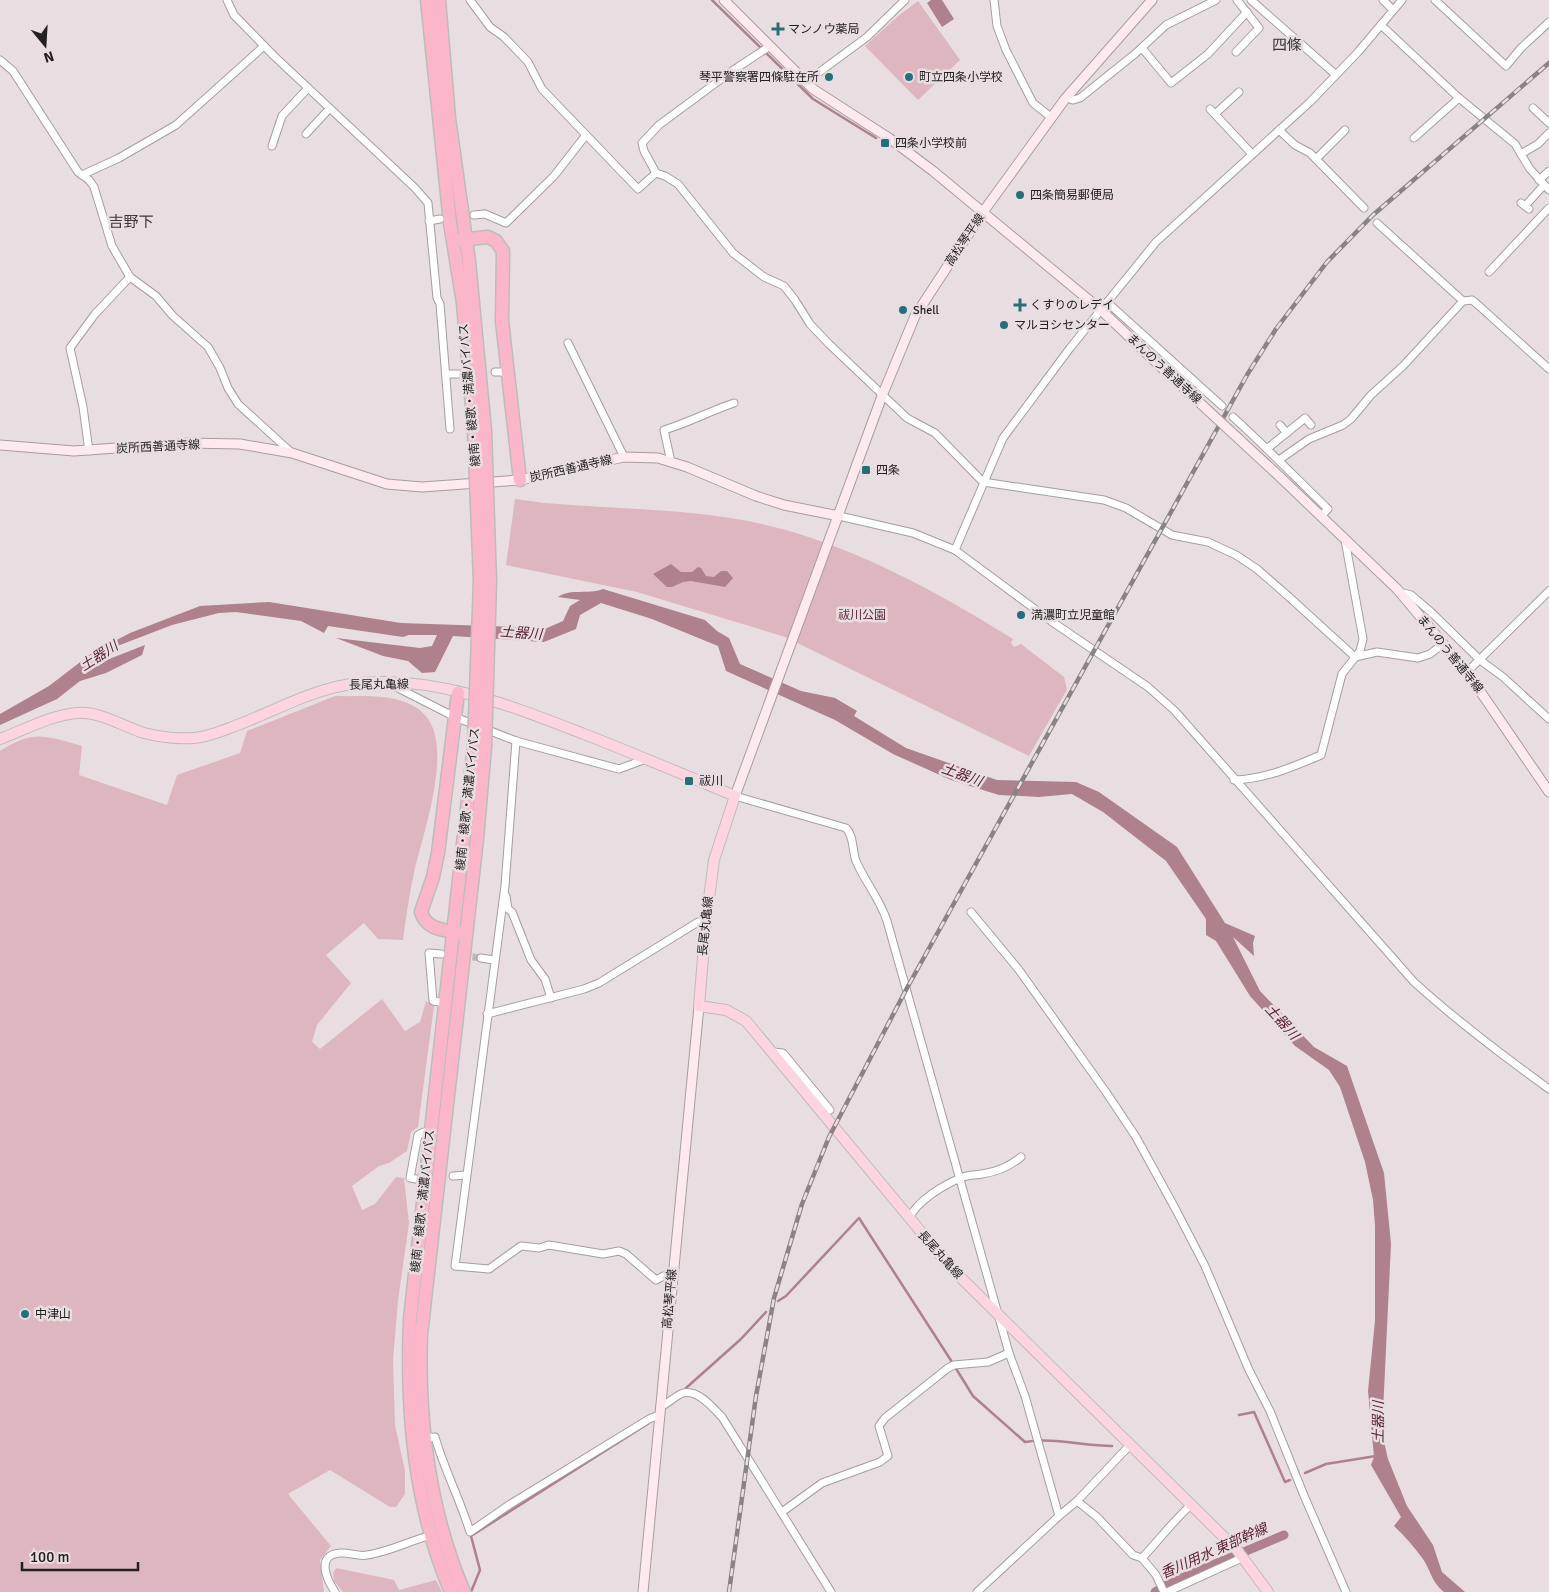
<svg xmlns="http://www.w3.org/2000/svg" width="1549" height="1592" viewBox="0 0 1549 1592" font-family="Signika,'Noto Sans JP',sans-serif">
	<rect width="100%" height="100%" fill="#e8dee1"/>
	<!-- green -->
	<g fill="#deb6c0">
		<path d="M918,1L960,60L918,100L865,46L897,17Z"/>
		<path d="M515,499C525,500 535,502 545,503C622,510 707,508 782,529C862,551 935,591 1005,634L1013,639L1011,643L1014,647L1021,644L1064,677L1067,689L1065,693L1029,756L785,637L637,592L506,565Z"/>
		<path d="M335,696C364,697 398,692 422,712C457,742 422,835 414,873C409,895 406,918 403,940L378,939L364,923L326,955L351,983L317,1025L312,1042L320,1049L382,999L405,1031L420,1022L426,1001L434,1006L418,1127L411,1132L407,1151L389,1163L379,1166L352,1186L362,1210L375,1204L396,1177L404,1178L409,1223L398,1301L393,1360L395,1425L405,1471V1494L396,1507H390L330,1470L288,1494L331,1546L320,1560L324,1592H0V751C34,729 46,736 82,746L79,775L167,805L177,775L240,753L247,731Z"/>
		<path d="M336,1568L394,1580L399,1590L436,1580L442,1592H343L334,1581L333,1573Z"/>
	</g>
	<!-- water -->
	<g fill="#ae818c">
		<path d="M931,0H942L954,19L942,27L927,3Z"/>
		<path d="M671,564L681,572H692L698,567L701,568L706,576L714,577L721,571H727L733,578L725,587L691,581L683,582L672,587H667L653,574Z"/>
		<path d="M603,589L705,620L717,631L729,638L740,664L801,691L835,698L857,711L854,716L906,748L997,780L1076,782L1099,792L1177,847L1225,923L1255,936L1253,943L1254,956L1233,937L1260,991L1314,1047L1347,1066L1384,1173L1391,1244L1382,1433L1388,1459L1407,1506L1433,1545L1442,1572L1465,1592H1444C1431,1581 1432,1573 1423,1559C1414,1547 1405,1536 1394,1526L1401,1517L1371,1465L1374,1457L1368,1391L1375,1321V1226L1373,1200L1365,1162L1340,1087L1329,1070L1295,1046L1250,996L1216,941L1206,935V919L1166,861L1103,812L1072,794L1039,797L999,795L951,780L893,754L835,720L726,671L718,646L652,619L601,603L580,615L576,629L544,642L453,636L435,672L422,673L408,661L383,656L336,638L420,648L432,646L437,635H409L403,637L328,626L324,633L301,621L236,612L219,613L172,625L120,645L99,663L145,645L142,655L106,673L80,681L57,699L0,725V714L49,686L92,653L130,633L200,606L269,602L401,623L547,628L563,621L570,606L580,600L558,597C571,588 588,595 603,589Z"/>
	</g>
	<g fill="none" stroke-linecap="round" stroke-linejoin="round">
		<!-- stream -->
		<g stroke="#ae818c" stroke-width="2.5">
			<path d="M712,0L813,99L876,138"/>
			<path d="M778,1301L786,1296L859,1218L952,1362"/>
			<path d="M955,1367L973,1396L1025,1442C1053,1437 1083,1446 1112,1446"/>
			<path d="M686,1388L741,1339L766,1312"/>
			<path d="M1239,1415L1254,1412L1285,1482L1290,1480"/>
			<path d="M1305,1473L1326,1464L1376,1456"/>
			<path d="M471,1592L480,1570L471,1536L649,1423"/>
		</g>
		<!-- canal -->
		<path stroke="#ae818c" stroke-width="9" d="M1155,1592L1170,1583L1284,1535"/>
		<!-- street-tunnel -->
		<path stroke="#c1b8ba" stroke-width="7" stroke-dasharray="7 3.5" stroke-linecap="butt" d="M462,956L481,958"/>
		<!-- street casing -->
		<g stroke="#a69d9f" stroke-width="9">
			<g id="street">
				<path d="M227,0L234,15L274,56L415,188L428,203L437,298L440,304L450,429"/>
				<path d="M470,0L490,27L504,37L528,62L542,89L638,189L656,173"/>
				<path d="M994,0L997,26L1006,50L1033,103L1052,118"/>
				<path d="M1251,0L1335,74"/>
				<path d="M1383,0L1393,10"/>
				<path d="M1435,0L1506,66L1521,48L1549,22"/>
				<path d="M1381,25L1459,98L1515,144L1530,169L1549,190"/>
				<path d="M770,46L732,71L659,125L642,143L644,151L656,173L665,176L678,184L733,253L764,277L784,286L795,300L810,324L829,344L907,418L935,433L983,482L1104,500L1126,508L1172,535L1208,542L1236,555L1257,569L1288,596L1355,657L1377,652L1418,658L1430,654L1443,644"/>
				<path d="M1142,48L1171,83L1208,54L1247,12"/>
				<path d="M1236,52L1259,28L1237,0"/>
				<path d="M0,60L13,71L78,172L89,180L94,187L112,246L130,277L156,296L173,316L208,347L220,368L228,388L238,404L292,453"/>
				<path d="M806,82L867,37L905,0"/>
				<path d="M1067,98L1073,100L1080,98L1136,53L1166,25L1216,0"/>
				<path d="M1533,108L1549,123"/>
				<path d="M1210,109L1252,154"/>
				<path d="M1215,114L1239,92"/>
				<path d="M1279,130L1295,145L1310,153L1364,208"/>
				<path d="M306,134L329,109"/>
				<path d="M1414,138L1459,98"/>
				<path d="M272,146L282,116L307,89"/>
				<path d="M1521,154L1538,144L1549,133"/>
				<path d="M1316,159L1345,130"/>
				<path d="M82,175L119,158L176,125L264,46"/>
				<path d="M1539,180L1549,171"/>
				<path d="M1521,203L1529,209"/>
				<path d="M1525,206L1544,185"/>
				<path d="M474,215L485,214L506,223L554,176L586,135"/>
				<path d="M429,221L440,219"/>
				<path d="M1377,223L1463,301"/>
				<path d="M1489,272L1549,208"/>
				<path d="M1107,302L1222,406"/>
				<path d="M568,343L624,457"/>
				<path d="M495,372H508"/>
				<path d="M446,374H460"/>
				<path d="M1233,417C1266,447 1296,478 1328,509L1321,516"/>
				<path d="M1280,425L1287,433"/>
				<path d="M1268,448L1305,418L1311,425"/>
				<path d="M89,451L83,407L70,348L95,314L130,277"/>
				<path d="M1279,460L1309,439L1343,425L1351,419L1371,395L1403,366L1463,301L1472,300L1477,304L1549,369"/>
				<path d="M671,462L664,430C688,423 710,411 734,403"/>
				<path d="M839,516L913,533L955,550L1051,621L1148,687L1175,711L1414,982C1457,1021 1502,1055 1549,1089"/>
				<path d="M955,550L1003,438L1070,348L1156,242L1310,102L1358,52L1402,0"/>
				<path d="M1399,592L1411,595L1431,612L1480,660L1503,677L1549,719"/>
				<path d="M1467,672L1549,591"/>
				<path d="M390,684L455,717L516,741L619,769L646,759"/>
				<path d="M516,741L505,886L455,1266L489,1269L521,1246L539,1248L549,1245L603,1254L619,1251L626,1254L656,1280L673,1271"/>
				<path d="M1234,780C1265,779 1293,767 1321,755L1342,674L1360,651L1363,639L1345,540"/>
				<path d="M735,796L846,828C854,836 852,850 856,861C865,882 880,899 887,921L1009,1353L1025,1396L1059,1516L977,1592"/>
				<path d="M506,896L508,909L512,912L531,960L545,979L551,998"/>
				<path d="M971,912L1019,970L1106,1092L1136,1137L1176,1210L1205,1266L1249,1370L1270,1411L1305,1498L1346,1592"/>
				<path d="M441,954L429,953L433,1001L446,1003"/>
				<path d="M481,958L494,960"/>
				<path d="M487,1014L584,989L599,983L698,922L706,921"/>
				<path d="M773,1052L783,1053L830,1110"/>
				<path d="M453,1176L466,1175"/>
				<path d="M416,1179L410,1178L418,1135L424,1132L432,1133"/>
				<path d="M909,1219C916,1201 945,1184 963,1177C969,1175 976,1175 982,1174C995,1172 1010,1166 1021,1157"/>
				<path d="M660,1407C668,1404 676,1395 683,1393C698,1389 713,1408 722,1417L831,1592"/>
				<path d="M423,1438L435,1437C444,1469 460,1499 470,1532L509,1505L649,1419L659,1415"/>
				<path d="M1077,1501L1130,1445"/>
				<path d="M782,1512L822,1483L880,1462L888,1456L879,1426L885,1418L948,1368L954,1365L988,1362L1009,1353"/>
				<path d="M1059,1516L1077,1501L1097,1517L1133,1555L1142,1558L1156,1575L1164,1592"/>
				<path d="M1142,1558C1159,1540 1173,1521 1191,1505"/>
				<path d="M335,1592C327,1580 315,1555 340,1553C349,1552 358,1557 367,1555C388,1552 410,1541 431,1535"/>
				<path d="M1167,1592L1244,1557"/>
			</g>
		</g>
		<!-- secondary casing -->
		<g stroke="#a69d9f" stroke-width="11">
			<g id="secondary">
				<path d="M724,0L813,89L889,138L933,171L1101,310L1160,366"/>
				<path d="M0,445L74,451L186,443L240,444L292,453L387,484L422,487L520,480L624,457L658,458L687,467L756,496L784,505L839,516"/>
				<path d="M1279,476L1397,589L1467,672L1549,792"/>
				<path d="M735,796L882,396L915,316L983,212L1065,99L1152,0"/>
				<path d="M643,1592L699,1006"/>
			</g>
		</g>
		<!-- primary casing -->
		<g stroke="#bdbcbc" stroke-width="12">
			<path id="primary" d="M0,739C24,730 51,715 77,713C100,711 122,726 144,733C159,737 177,739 194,738C208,737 222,731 235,726C273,712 310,690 351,684C430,673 512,706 584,734C635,754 685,775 735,796L714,860L706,921L699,1006L726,1010L746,1021L952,1269L1237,1550L1268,1592"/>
		</g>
		<!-- highway casing -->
		<g stroke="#bdbcbc" stroke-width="15">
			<g id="highway">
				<path d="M427,0L450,223L463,303L474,430"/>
				<path d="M439,0L449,118L469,261L485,431"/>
				<path d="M459,240L488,237L496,241L503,251L502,321L520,480"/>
				<path d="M458,693L438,853L433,877L421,912C426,930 445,930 461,933"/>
				<path d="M451,1592C414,1505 406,1412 410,1319L474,745"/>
				<path d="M464,1592C429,1510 418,1423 421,1335L477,839L485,747"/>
			</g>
		</g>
		<!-- street -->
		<use href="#street" stroke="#fff" stroke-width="7"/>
		<!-- secondary -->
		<use href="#secondary" stroke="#fee9ef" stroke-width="9"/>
		<!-- primary -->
		<use href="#primary" stroke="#fdd4df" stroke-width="10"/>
		<!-- highway -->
		<use href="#highway" stroke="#fbb7c9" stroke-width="12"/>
		<!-- rail casing -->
		<g stroke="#898384" stroke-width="4.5">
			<path id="rail" d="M729,1592L756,1396L774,1298L802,1204L829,1137L907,988L1247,375L1276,329L1327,262L1373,215L1549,63"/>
		</g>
		<!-- rail -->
		<use href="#rail" stroke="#e8dee1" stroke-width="2.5" stroke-dasharray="8" stroke-linecap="butt"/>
		<!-- secondary-bridge casing -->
		<g stroke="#a69d9f" stroke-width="11" stroke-linecap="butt">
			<path id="secondary-bridge" d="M1160,366L1279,476"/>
		</g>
		<!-- highway-bridge casing -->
		<g stroke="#bdbcbc" stroke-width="15" stroke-linecap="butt">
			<g id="highway-bridge">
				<path d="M474,430L480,581L474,745"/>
				<path d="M485,747L490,582L485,431"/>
			</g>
		</g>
		<!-- secondary-bridge -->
		<use href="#secondary-bridge" stroke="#fee9ef" stroke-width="9"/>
		<!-- highway-bridge -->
		<use href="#highway-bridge" stroke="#fbb7c9" stroke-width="12"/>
	</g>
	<!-- markers -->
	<g fill="#266e7a" stroke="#e8dee1" stroke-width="2">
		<path d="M775.5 21.5h5v5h5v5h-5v5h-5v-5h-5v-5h5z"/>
		<circle cx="829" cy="77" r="5"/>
		<circle cx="909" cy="77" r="5"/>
		<rect x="880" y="138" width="10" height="10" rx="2.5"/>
		<circle cx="1020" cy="195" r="5"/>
		<path d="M1017.5 297.5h5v5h5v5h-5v5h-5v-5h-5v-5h5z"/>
		<circle cx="903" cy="310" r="5"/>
		<circle cx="1004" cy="325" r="5"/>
		<rect x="861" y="465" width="10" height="10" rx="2.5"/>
		<circle cx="1021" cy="615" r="5"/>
		<rect x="684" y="776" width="10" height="10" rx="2.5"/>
		<circle cx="25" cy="1314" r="5"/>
	</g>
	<g text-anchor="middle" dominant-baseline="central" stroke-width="5" stroke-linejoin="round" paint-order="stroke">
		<!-- poi labels -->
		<g font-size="12" fill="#232020" stroke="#e8dee1" text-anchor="start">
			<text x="788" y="29">マンノウ薬局</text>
			<text x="819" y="77" text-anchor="end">琴平警察署四條駐在所</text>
			<text x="919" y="77">町立四条小学校</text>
			<text x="895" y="143">四条小学校前</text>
			<text x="1030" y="195">四条簡易郵便局</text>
			<text x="1030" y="305">くすりのレデイ</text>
			<text x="913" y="310">Shell</text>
			<text x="1014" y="325">マルヨシセンター</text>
			<text x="876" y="470">四条</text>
			<text x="1031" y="615">満濃町立児童館</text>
			<text x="699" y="781">祓川</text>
			<text x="35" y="1314">中津山</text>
		</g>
		<!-- street labels -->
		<g font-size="12" fill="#232020" stroke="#e8dee1">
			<text transform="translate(965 240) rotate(-56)">高松琴平線</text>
			<text transform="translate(1164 369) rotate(43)">まんのう善通寺線</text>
			<text transform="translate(470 395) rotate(-95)">綾南・綾歌・満濃バイパス</text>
			<text transform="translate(158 447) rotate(-3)">炭所西善通寺線</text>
			<text transform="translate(571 469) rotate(-13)">炭所西善通寺線</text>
			<text transform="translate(1450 654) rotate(51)">まんのう善通寺線</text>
			<text transform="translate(379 685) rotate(-1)">長尾丸亀線</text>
			<text transform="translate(468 799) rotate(-84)">綾南・綾歌・満濃バイパス</text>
			<text transform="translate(706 926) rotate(-84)">長尾丸亀線</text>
			<text transform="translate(423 1201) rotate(-84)">綾南・綾歌・満濃バイパス</text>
			<text transform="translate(940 1255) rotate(48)">長尾丸亀線</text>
			<text transform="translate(670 1299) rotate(-85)">高松琴平線</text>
		</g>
		<!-- park labels -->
		<g font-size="12" fill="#62273b" stroke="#e8dee1">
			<text x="862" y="615">祓川公園</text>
		</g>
		<!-- water labels -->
		<g font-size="14" font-style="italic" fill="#5c2235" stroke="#e8dee1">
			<text transform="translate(521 633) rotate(4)">土器川</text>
			<text transform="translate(99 656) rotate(-33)">土器川</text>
			<text transform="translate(962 775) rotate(20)">土器川</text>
			<text transform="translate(1282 1022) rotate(48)">土器川</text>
			<text transform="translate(1378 1422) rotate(-90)">土器川</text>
			<text transform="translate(1214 1551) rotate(-24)">香川用水 東部幹線</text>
		</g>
		<!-- quarter labels -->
		<g font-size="15" fill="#3e3638" stroke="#e8dee1">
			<text x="1287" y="45">四條</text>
			<text x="131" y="222">吉野下</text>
		</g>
	</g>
	<!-- north arrow -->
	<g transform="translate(45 45) rotate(162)" stroke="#e8dee1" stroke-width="4" paint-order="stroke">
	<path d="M0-4L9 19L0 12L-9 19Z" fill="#232020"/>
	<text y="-8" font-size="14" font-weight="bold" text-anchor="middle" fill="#232020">N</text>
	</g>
	<!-- scale -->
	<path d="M22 1562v8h116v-8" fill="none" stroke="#232020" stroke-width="2.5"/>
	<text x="30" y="1562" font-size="15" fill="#232020" stroke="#e8dee1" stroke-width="4" paint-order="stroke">100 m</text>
</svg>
